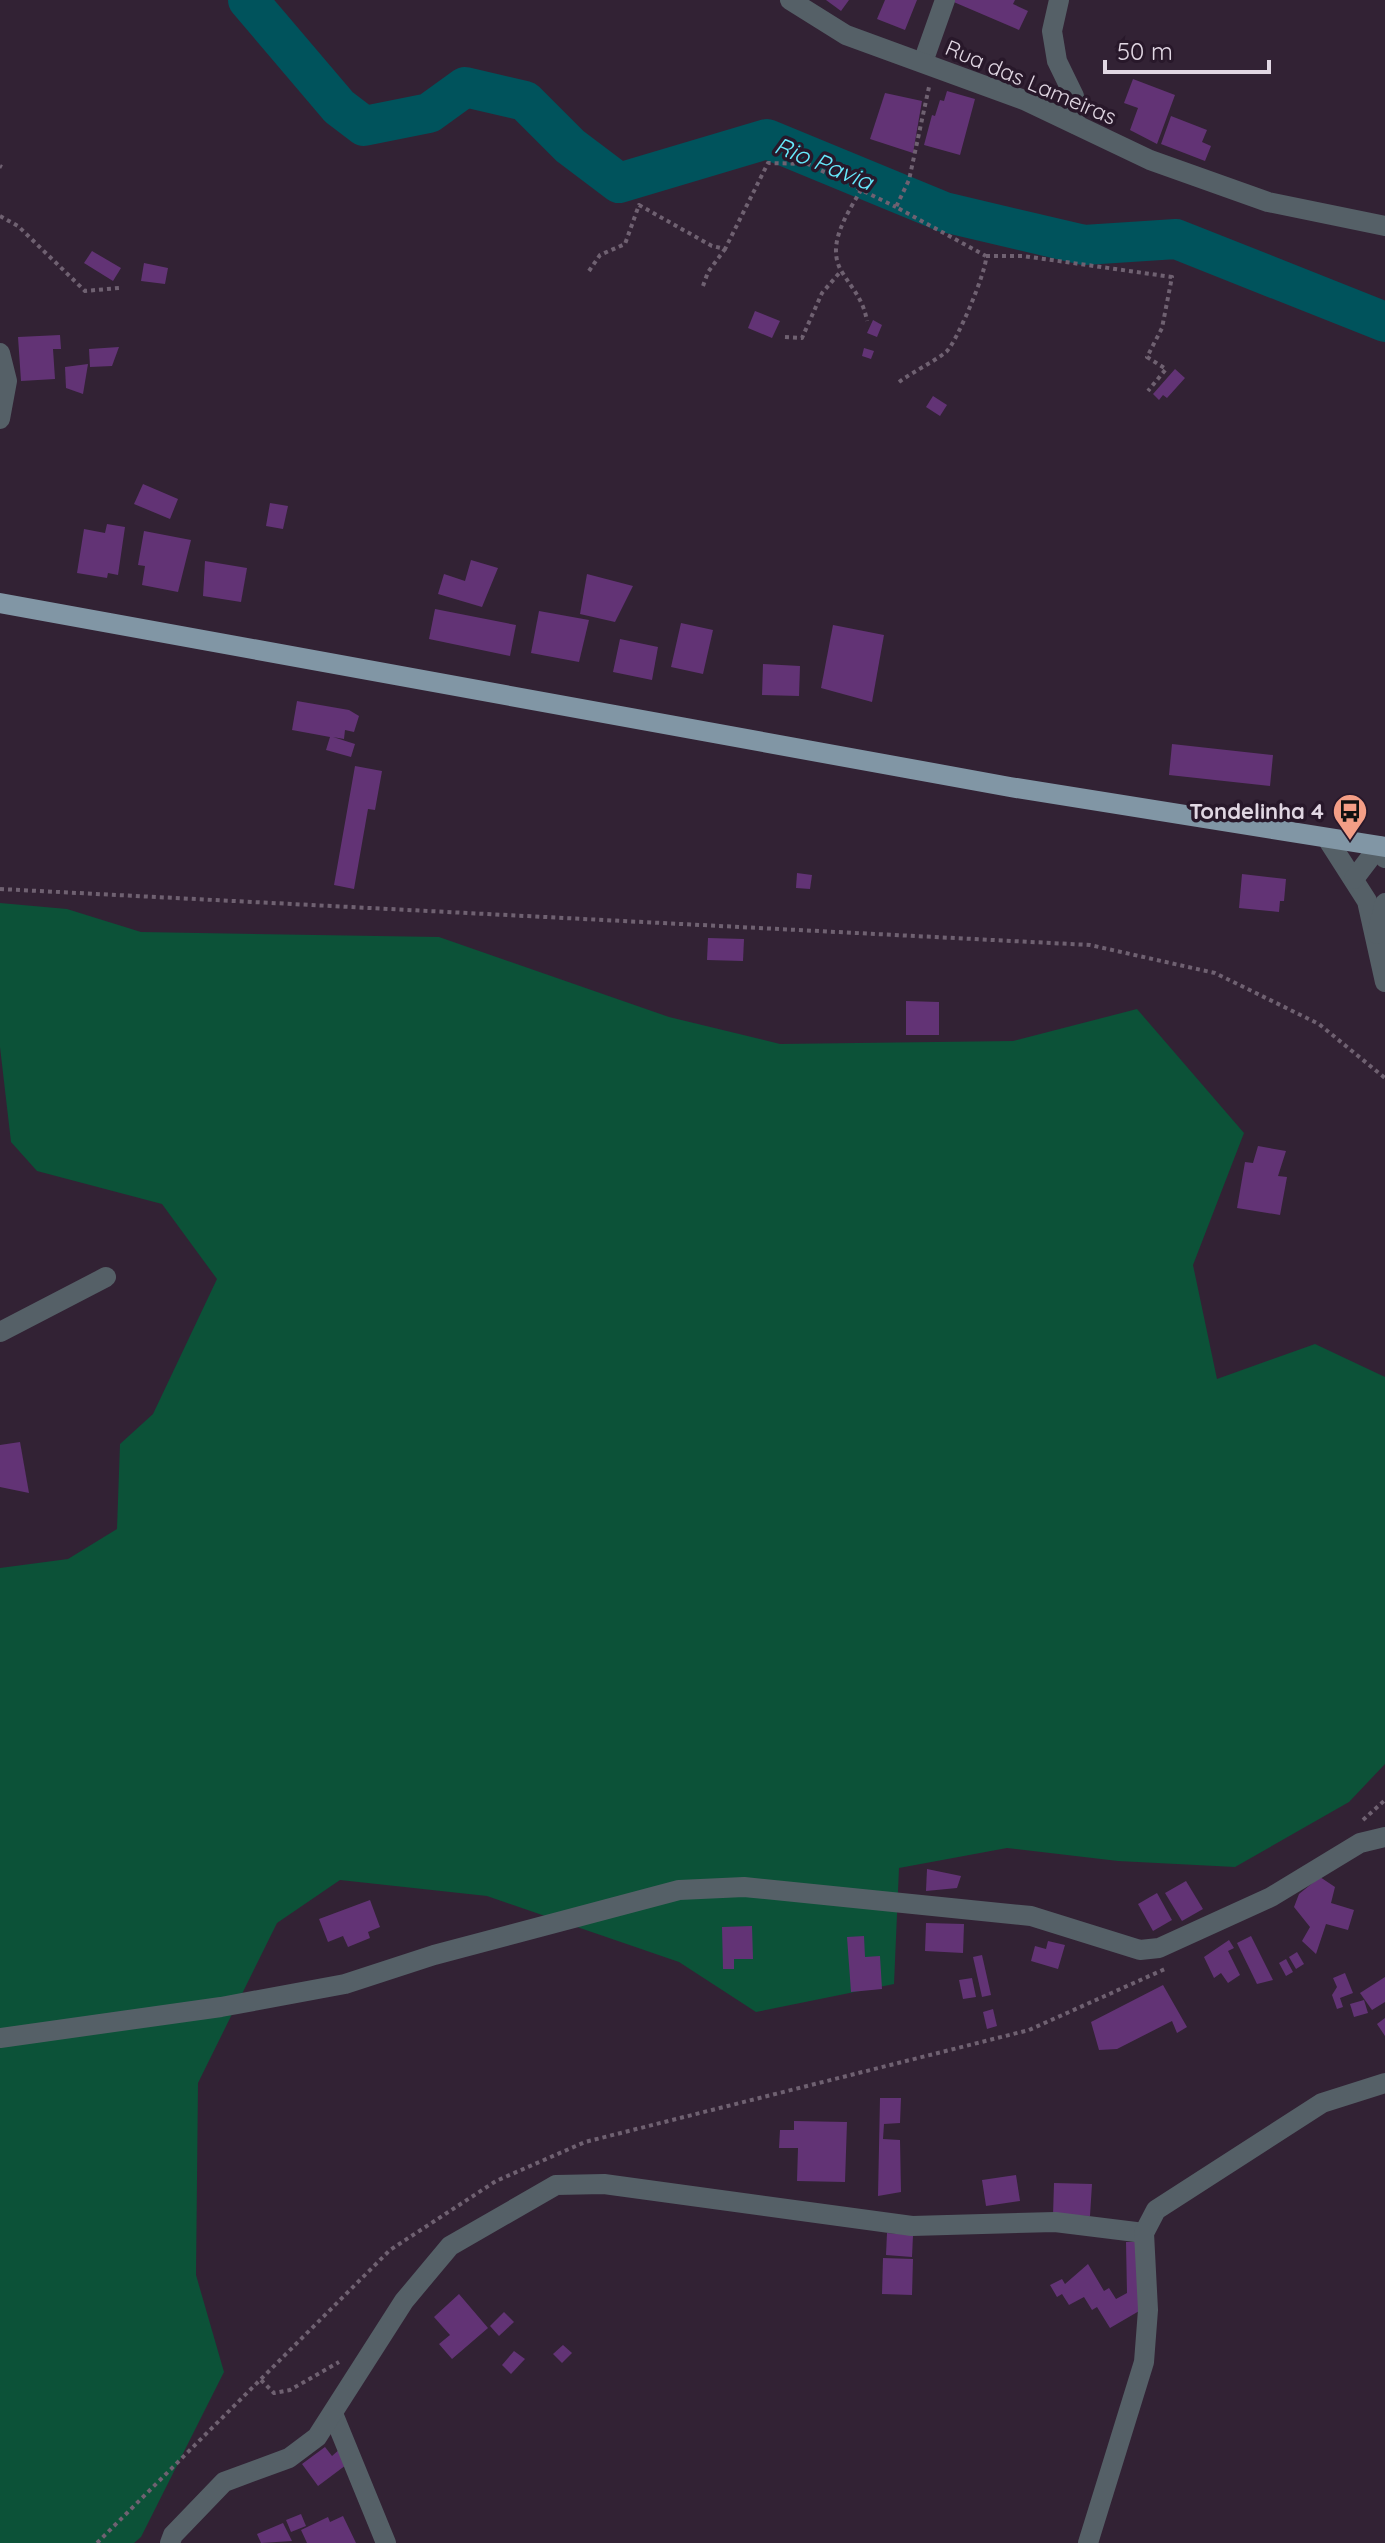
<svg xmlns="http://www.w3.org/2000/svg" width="1385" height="2543" viewBox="0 0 1385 2543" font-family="Quicksand,sans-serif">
	<rect width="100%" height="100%" fill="#322234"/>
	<!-- green -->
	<path fill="#0c5238" d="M0,903L67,909L141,932L439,937L669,1017L780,1044L1013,1041L1137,1009L1244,1133L1193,1265L1217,1379L1315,1344L1385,1377V1764L1349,1802L1235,1867L1118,1861L1007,1848L899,1868L894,1984L756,2012L679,1962L487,1896L340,1880L277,1923L198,2083L196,2275L224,2372L141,2537L134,2543H0V1568L68,1559L117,1529L120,1444L153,1414L217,1279L162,1204L37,1171L11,1142L0,1047Z"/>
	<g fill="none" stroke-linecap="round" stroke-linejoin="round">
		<!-- river -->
		<path stroke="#00535c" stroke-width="40" d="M248,0L339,107L364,126L429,113L465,87L525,101L570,146L619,183L767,139L944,212L1084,245L1176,239L1385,322"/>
	</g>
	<!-- building -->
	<g fill="#623375">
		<path d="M826,0H849L841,11Z"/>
		<path d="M885,0H917L905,30L877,19Z"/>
		<path d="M949,0H1015L1013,4L1028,11L1019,30Z"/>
		<path d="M1133,79L1175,95L1157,144L1130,130L1138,108L1124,103Z"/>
		<path d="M947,91L975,99L960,155L924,145L932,115L935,116L940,100L944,101Z"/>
		<path d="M885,93L922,101L913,153L870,139Z"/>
		<path d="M1171,116L1207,130L1202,142L1211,146L1205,161L1161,144Z"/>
		<path d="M92,251L121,268L113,281L84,263Z"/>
		<path d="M144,263L168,268L165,284L141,281Z"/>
		<path d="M755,311L780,321L772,338L748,328Z"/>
		<path d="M873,320L882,325L877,337L867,333Z"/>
		<path d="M60,335L61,349H53L55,379L21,381L18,337Z"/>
		<path d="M119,347L112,366L90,367L89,349Z"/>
		<path d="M864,348L874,351L871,359L862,356Z"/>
		<path d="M88,364L83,394L66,388L65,367Z"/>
		<path d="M1175,369L1185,378L1167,398L1163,395L1159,400L1153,394Z"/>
		<path d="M933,396L947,405L940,416L926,407Z"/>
		<path d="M143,484L178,499L170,519L134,504Z"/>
		<path d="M270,503L288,506L283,529L266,526Z"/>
		<path d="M107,524L125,527L118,575L108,573L107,578L77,573L84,529L105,533Z"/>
		<path d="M144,531L191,540L178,592L142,585L145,566L138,565Z"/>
		<path d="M471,560L498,568L482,607L438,594L444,574L465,581Z"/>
		<path d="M205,561L247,568L241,602L203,596Z"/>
		<path d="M587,574L633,586L615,622L580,614Z"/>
		<path d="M435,609L516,625L510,656L429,639Z"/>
		<path d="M539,611L589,620L579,662L531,653Z"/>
		<path d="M681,623L713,630L703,674L671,667Z"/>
		<path d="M833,625L884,635L872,702L821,688Z"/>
		<path d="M620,639L658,647L652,680L613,672Z"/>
		<path d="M763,664L800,666L799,696L762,695Z"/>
		<path d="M297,701L349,710L359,716L354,732L345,730L344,739L333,737L355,744L351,757L326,750L330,737L292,730Z"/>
		<path d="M1172,744L1273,755L1270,786L1169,775Z"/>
		<path d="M355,766L382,771L375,810L368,809L354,889L334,885Z"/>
		<path d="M797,873L812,875L810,889L796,888Z"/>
		<path d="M1242,874L1286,879L1284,901H1280L1279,912L1239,908Z"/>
		<path d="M708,938L744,939L743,961L707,960Z"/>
		<path d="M906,1001L939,1002V1035H906Z"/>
		<path d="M1258,1146L1286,1151L1278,1176L1287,1177L1280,1215L1237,1208L1245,1162L1253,1163Z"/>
		<path d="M20,1442L29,1493L0,1487V1445Z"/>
		<path d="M927,1869L961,1876L957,1888L926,1891Z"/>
		<path d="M1320,1877L1335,1887L1331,1903L1354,1910L1348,1930L1326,1924L1316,1954L1302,1941L1310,1927L1294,1907L1299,1894Z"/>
		<path d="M1186,1881L1203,1909L1182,1921L1165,1893Z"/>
		<path d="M1157,1893L1172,1920L1153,1931L1138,1904Z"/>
		<path d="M370,1900L380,1927L368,1932L370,1938L348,1947L343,1936L328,1942L319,1919Z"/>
		<path d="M926,1923L964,1924L963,1953L925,1951Z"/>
		<path d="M752,1926L753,1959H734V1969H723L722,1927Z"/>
		<path d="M864,1936L865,1957L880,1956L882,1989L851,1992L847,1937Z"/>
		<path d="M1251,1936L1273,1980L1257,1984L1237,1943Z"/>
		<path d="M1229,1940L1234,1948L1228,1951L1240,1975L1228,1983L1221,1973L1214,1978L1204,1957Z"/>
		<path d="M1048,1941L1065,1945L1058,1969L1031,1961L1035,1946L1046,1949Z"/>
		<path d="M1297,1952L1304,1964L1296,1969L1289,1957Z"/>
		<path d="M982,1955L991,1995L982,1997L973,1957Z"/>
		<path d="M1286,1959L1293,1972L1286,1976L1279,1963Z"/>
		<path d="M1345,1973L1353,1993L1340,1998L1343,2007L1337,2009L1332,1995L1337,1987L1333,1978Z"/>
		<path d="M1385,1977V2002L1372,2010L1360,1993Z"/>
		<path d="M972,1978L976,1997L963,1999L959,1980Z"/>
		<path d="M1163,1985L1187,2027L1177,2033L1172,2021L1117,2049L1099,2050L1091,2022Z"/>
		<path d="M1364,2000L1368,2013L1354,2017L1350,2004Z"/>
		<path d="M993,2009L997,2026L987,2029L983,2012Z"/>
		<path d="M1385,2018V2036L1377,2024Z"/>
		<path d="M880,2098H901L900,2123L884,2124L883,2139L900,2140L901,2192L878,2196Z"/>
		<path d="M794,2121L847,2122L845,2182L797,2181L798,2148H779L780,2130H794Z"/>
		<path d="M1016,2175L1020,2201L986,2206L982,2180Z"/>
		<path d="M1054,2183L1092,2184L1090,2216L1053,2215Z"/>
		<path d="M887,2233L913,2235L912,2257L886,2255Z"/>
		<path d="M1126,2242H1144L1146,2307L1110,2328L1097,2307L1092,2310L1084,2297L1069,2305L1062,2294L1057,2297L1050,2285L1062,2279L1065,2284L1088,2264L1104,2291L1109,2288L1116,2299L1127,2293Z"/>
		<path d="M883,2258L913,2259L912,2295L882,2294Z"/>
		<path d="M459,2294L488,2328L452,2359L439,2344L450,2335L434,2317Z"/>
		<path d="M504,2312L514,2322L499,2336L490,2326Z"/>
		<path d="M563,2345L572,2353L562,2363L553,2354Z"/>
		<path d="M514,2351L525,2359L511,2374L502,2365Z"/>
		<path d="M325,2447L332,2456L340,2449L350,2462L318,2486L302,2464Z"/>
		<path d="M301,2514L306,2526L291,2532L286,2520Z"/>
		<path d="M343,2516L356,2543H307L301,2530L328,2517L330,2522Z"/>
		<path d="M283,2523L292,2541L261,2543L257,2534Z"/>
	</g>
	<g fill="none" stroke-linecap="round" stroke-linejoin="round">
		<!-- path -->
		<g stroke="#6f6171" stroke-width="4" stroke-dasharray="4 4" stroke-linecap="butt">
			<path d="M0,166L2,167"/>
			<path d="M861,190C848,213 825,245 842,272C853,290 863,299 867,321"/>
			<path d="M0,216L18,226L85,291L119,288"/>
			<path d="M986,256H1023L1172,277L1162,328L1147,357L1166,369L1148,391"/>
			<path d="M589,271L600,255L625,244L639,205L712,246L725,249L768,163L808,164L896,207"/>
			<path d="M703,286L708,272L725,249"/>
			<path d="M785,337L802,338L822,293L841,271"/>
			<path d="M899,382C914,371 932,363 946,352C956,344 988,268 986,256L896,207L909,180L929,87"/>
			<path d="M0,889L1090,945L1215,973L1319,1024L1385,1078"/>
			<path d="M1363,1820L1385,1800"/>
			<path d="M261,2380L274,2393L290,2390L339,2362"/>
			<path d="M97,2543L390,2250L496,2181L585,2142L1029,2030L1165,1969"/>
		</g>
		<!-- minor -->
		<g stroke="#556067" stroke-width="20">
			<path d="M1059,0L1052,31L1057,61L1074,96L1075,124"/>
			<path d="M923,62L945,0"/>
			<path d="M0,353L7,381L0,419"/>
			<path d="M1328,840L1367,901L1385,982"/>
			<path d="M1354,879L1379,846L1385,858"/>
			<path d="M1377,934L1385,903"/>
			<path d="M0,1332L106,1277"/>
			<path d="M0,2038L221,2007L345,1984L434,1955L679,1890L744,1887L1031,1916L1140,1950L1159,1948L1271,1897L1360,1843L1385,1837"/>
			<path d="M334,2416L386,2543"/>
			<path d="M170,2543L173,2535L224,2482L289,2458L317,2437L404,2301L450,2246L556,2185L604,2184L912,2226L1055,2222L1144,2233"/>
			<path d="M1088,2543L1144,2362L1148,2310L1144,2233L1156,2210L1322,2103L1385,2083"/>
		</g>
		<!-- tertiary -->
		<path stroke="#556067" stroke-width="20" d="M790,0L846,35L1024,100L1150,160L1268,202L1385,226"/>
		<!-- primary -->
		<path stroke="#8196a5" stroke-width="20" d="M0,603L1010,787L1385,847"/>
	</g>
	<!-- icons -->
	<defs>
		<g id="bus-pin" transform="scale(1.8)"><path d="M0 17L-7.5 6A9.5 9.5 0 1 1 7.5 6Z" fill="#f49e86" stroke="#28182a"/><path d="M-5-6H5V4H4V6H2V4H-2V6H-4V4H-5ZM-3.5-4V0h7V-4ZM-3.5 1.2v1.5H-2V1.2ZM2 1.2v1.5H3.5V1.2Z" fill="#111"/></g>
	</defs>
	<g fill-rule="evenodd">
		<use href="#bus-pin" x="1350" y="811"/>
	</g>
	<g text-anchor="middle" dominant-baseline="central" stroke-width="7" stroke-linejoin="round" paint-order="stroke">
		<!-- street labels -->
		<g font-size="22" fill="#e1d7e3" stroke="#28182a">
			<text transform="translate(1031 82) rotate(23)">Rua das Lameiras</text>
		</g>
		<!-- poi labels -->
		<g font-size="22" font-weight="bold" fill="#e1d7e3" stroke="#28182a" text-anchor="end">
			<text x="1324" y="811">Tondelinha 4</text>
		</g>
		<!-- water labels -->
		<g font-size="24" font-style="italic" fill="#67ebfd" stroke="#28182a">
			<text transform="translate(824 163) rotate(22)">Rio Pavia</text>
		</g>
	</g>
	<!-- scale -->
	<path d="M1105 60v12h164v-12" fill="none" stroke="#e1d7e3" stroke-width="4"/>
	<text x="1117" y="60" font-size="24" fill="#e1d7e3" stroke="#28182a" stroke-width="6" paint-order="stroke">50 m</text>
</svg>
